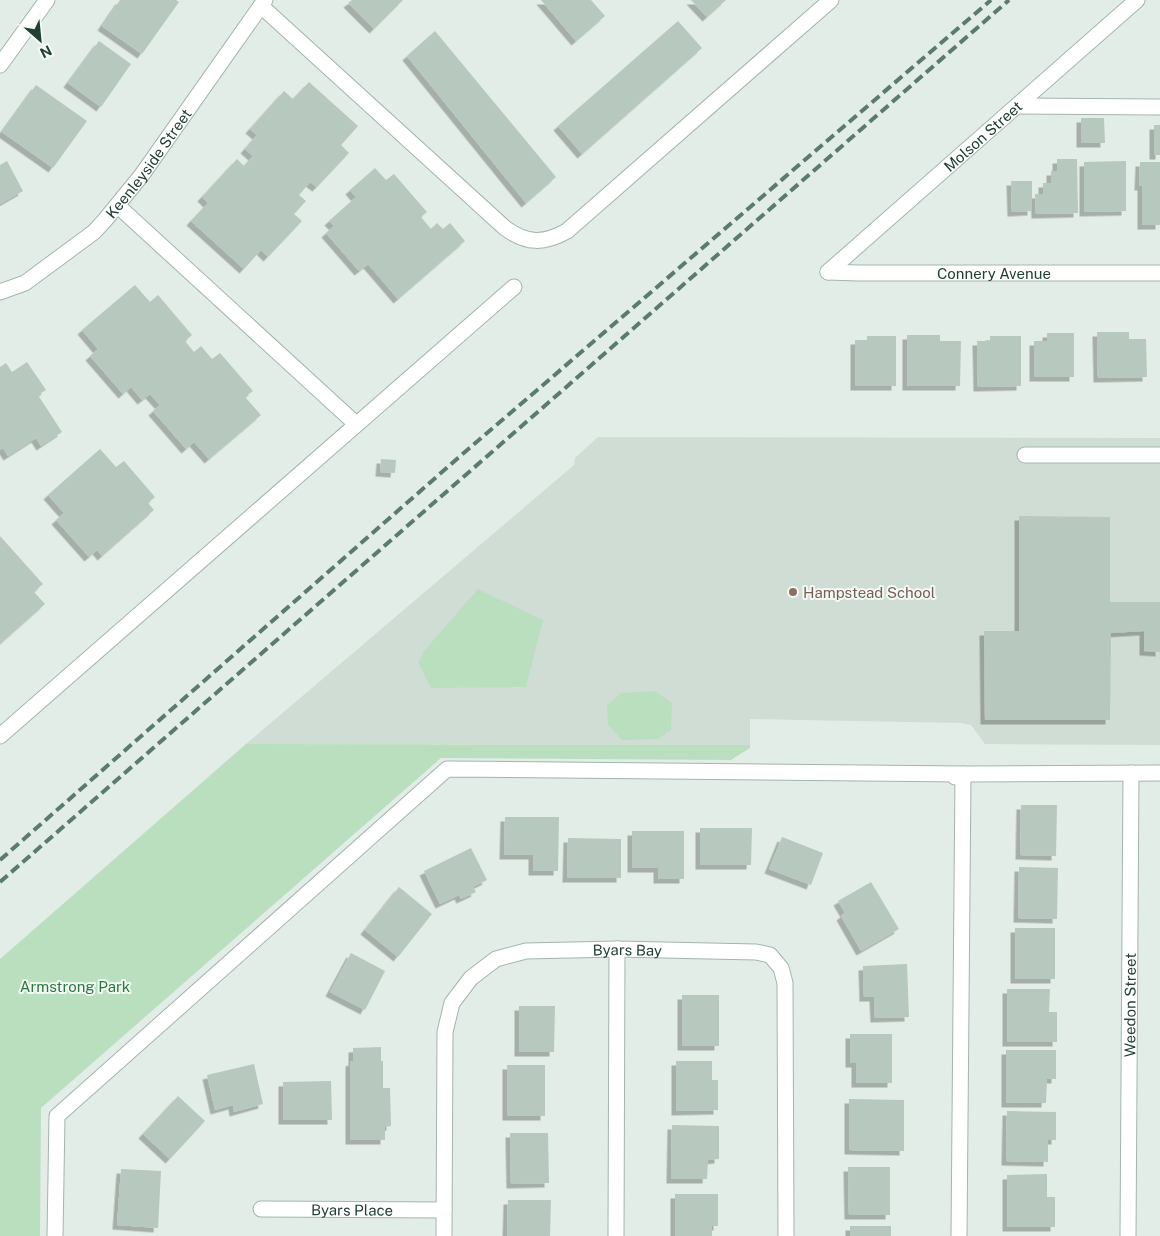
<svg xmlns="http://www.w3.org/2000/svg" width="1160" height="1236" viewBox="0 0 1160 1236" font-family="'Public Sans',sans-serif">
	<defs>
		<filter id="shadow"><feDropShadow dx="-4.5" dy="4.5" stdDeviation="0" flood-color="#0004"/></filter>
	</defs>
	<rect width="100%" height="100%" fill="#e2ede7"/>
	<!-- built -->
	<path fill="#d0ddd5" d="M598,437L1160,438V745L985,744L971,725L961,723L750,719V745L246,744L574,465L575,458Z"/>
	<!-- green -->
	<g fill="#badfbf">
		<path d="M478,589L543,620L526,687L431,688L418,663L424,651Z"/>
		<path d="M655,691L672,703L671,730L658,739L622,740L608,725L607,705L621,693Z"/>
		<path d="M246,744L750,745V748L731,760L441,758L41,1108L40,1236H0V959Z"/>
	</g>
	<!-- building -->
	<g fill="#b7c8bf" filter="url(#shadow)">
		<path d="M120,0H176L179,2L142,54L102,26Z"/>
		<path d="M352,0H403L374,29L348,3Z"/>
		<path d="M541,0H591L605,16L576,41Z"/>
		<path d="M691,0H726L707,17Z"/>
		<path d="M678,21L702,48L582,154L558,126Z"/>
		<path d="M435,31L556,177L526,203L407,56Z"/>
		<path d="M99,41L131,64L101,107L68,83Z"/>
		<path d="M309,82L358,126L341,145L349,153L317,187L310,182L299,195L306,201L294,214L302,221L268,257L261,250L244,269L191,221L208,203L202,197L237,159L244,166L253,156L245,149L257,135L250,129L284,91L293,99Z"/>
		<path d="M36,85L87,121L53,168L2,132Z"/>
		<path d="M1081,118H1104L1105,143H1081Z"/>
		<rect x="1154" y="125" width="6" height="30"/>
		<path d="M1057,159H1077L1078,213L1036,214L1035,194H1043V183H1051V171H1057Z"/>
		<path d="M7,161L23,191L0,204V165Z"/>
		<path d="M1126,161V211L1084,212V162Z"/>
		<path d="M1140,162H1160V225H1142V186H1139Z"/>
		<path d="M375,168L386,180L394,174L427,212L421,217L431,229L437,223L443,229L450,223L465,241L398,299L368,264L359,271L326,233L334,226L329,221L356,197L350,190Z"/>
		<path d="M1011,181H1032V211L1012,212Z"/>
		<path d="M135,285L150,302L158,295L192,335L185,341L194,352L201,346L212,359L220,353L253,391L245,397L261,415L209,459L194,442L186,449L153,411L160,405L150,394L142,400L131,387L123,394L90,356L98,349L82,330Z"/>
		<path d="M1097,332H1129V339H1146L1147,377L1098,378Z"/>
		<path d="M1047,333H1074V377H1034V341H1047Z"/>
		<path d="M907,335H940V341H961L960,386H907Z"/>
		<path d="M867,336H896V386H855V340H867Z"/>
		<path d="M990,336H1021V386L978,387L977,341H990Z"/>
		<path d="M27,362L46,390L38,395L62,432L41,446L36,438L8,456L3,448L0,450V367L6,363L12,372Z"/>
		<path d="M100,449L116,467L124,461L155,497L148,503L154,510L102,556L97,550L89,557L56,520L64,513L48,495Z"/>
		<path d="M381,459L396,460L395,473L380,472Z"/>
		<path d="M1019,516L1110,517V602H1160V652L1144,651V631L1111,633L1110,720H985L984,631H1019Z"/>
		<path d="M0,536L43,584L34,592L45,604L0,644Z"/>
		<path d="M1021,805H1057L1056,856L1020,855Z"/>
		<path d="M505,817H559L558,871H533V855H504Z"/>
		<path d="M700,828H752L751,865H700Z"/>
		<path d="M632,831H684V879H658V868H632Z"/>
		<path d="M782,837L823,853L811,885L769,869Z"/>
		<path d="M568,838L621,839V878H567Z"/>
		<path d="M471,848L487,880L473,887L476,892L461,899L459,895L440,904L424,871Z"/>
		<path d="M1019,867L1058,868L1057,919L1018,918Z"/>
		<path d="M871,882L899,929L861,951L841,916L845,913L838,901Z"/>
		<path d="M399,887L432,914L398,957L365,930Z"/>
		<rect x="1015" y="928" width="40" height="51"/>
		<path d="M351,953L385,971L365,1010L330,992Z"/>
		<path d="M907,964L909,1017L875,1018L874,997H864L863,966Z"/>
		<path d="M1007,989H1050L1049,1012H1057V1042H1007Z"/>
		<rect x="682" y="995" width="37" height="51"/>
		<path d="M519,1006H555L554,1052H519Z"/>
		<path d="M850,1034H892V1083H856V1063H850Z"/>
		<path d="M381,1047V1061H383V1088H390L391,1126L385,1127V1140H350V1062L353,1061V1048Z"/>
		<path d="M1006,1050H1056V1079H1047L1046,1103H1006Z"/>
		<path d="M676,1061H712V1080H718V1110L676,1111Z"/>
		<path d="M254,1064L263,1104L234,1112L233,1105L215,1110L207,1075Z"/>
		<rect x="507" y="1065" width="38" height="51"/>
		<path d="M331,1081L332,1120H283V1082Z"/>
		<path d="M178,1096L205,1121L170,1159L143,1134Z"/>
		<path d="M849,1099L904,1100V1151L849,1150Z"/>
		<path d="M1007,1111L1056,1112V1140H1048V1162L1006,1161Z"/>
		<path d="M672,1125L719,1126V1159L708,1160L707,1179H671Z"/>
		<path d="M510,1133H548L549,1183L511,1184Z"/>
		<path d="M848,1167H890V1215H849Z"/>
		<path d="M121,1169L161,1171L158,1228L117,1225Z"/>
		<path d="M1047,1174V1197H1055V1227H1007V1175Z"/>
		<path d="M675,1194H718V1226H712V1236H675Z"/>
		<path d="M508,1200H551L550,1236H507Z"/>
		<rect x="850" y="1226" width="41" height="10"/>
	</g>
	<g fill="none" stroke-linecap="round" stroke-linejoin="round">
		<!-- minor casing -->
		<g stroke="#a4b5ad" stroke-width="17">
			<g id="minor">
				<path d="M261,6L505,228C527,244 544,244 567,231L831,0"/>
				<path d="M0,65L47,0"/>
				<path d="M1017,106L1160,107"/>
				<path d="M118,206L356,424"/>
				<path id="s1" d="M828,272L1137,0"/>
				<path id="s2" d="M828,272L859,273H1160"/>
				<path id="s3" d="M0,292L25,283L94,232L105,220L141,176L265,0"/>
				<path d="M1025,455H1160"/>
				<path d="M0,736L514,287"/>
				<path d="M955,777L963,774L959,1236"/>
				<path id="s4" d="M261,1209L444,1210"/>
				<path d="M55,1236L57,1116L447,769L963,774L1160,773"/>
				<path id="s5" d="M444,1236L445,1032L452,1003L471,978L496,959L526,951L617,949L756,952L770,955L781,968L785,983L786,1236"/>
				<path d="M616,1236L617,949"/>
				<path id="s6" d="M1128,1236L1131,773"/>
			</g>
		</g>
		<!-- minor -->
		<use href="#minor" stroke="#fff" stroke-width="15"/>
		<!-- rail -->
		<g stroke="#5b7b6e" stroke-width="4" stroke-dasharray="10 5" stroke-linecap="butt">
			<path d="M0,860L458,458L991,0"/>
			<path d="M0,882L1009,0"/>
		</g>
	</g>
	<!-- markers -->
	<circle fill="#8d6e63" stroke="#f3f9f5" stroke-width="2" cx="793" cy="592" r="5"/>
	<g text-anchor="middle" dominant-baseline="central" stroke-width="4" stroke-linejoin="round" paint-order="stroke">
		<!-- street labels -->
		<g font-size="15" fill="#213f33" stroke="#f3f9f5">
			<text stroke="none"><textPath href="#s1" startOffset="206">Molson Street</textPath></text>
			<text stroke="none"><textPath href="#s3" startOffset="200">Keenleyside Street</textPath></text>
			<text stroke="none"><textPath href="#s2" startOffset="166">Connery Avenue</textPath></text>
			<text stroke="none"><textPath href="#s5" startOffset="429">Byars Bay</textPath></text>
			<text stroke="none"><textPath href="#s6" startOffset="231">Weedon Street</textPath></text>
			<text stroke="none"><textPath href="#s4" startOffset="91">Byars Place</textPath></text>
		</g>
		<!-- education labels -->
		<g font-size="15" fill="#785e54" stroke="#f3f9f5" text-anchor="start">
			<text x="803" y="592">Hampstead School</text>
		</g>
		<!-- park labels -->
		<g font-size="15" fill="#29793c" stroke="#f3f9f5">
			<text x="75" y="986">Armstrong Park</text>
		</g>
	</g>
	<!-- north arrow -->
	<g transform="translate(40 40) rotate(153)" stroke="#f3f9f5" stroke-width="4" paint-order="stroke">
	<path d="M0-4L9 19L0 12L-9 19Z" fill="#213f33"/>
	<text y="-8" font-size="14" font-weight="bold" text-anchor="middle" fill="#213f33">N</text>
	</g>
</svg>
